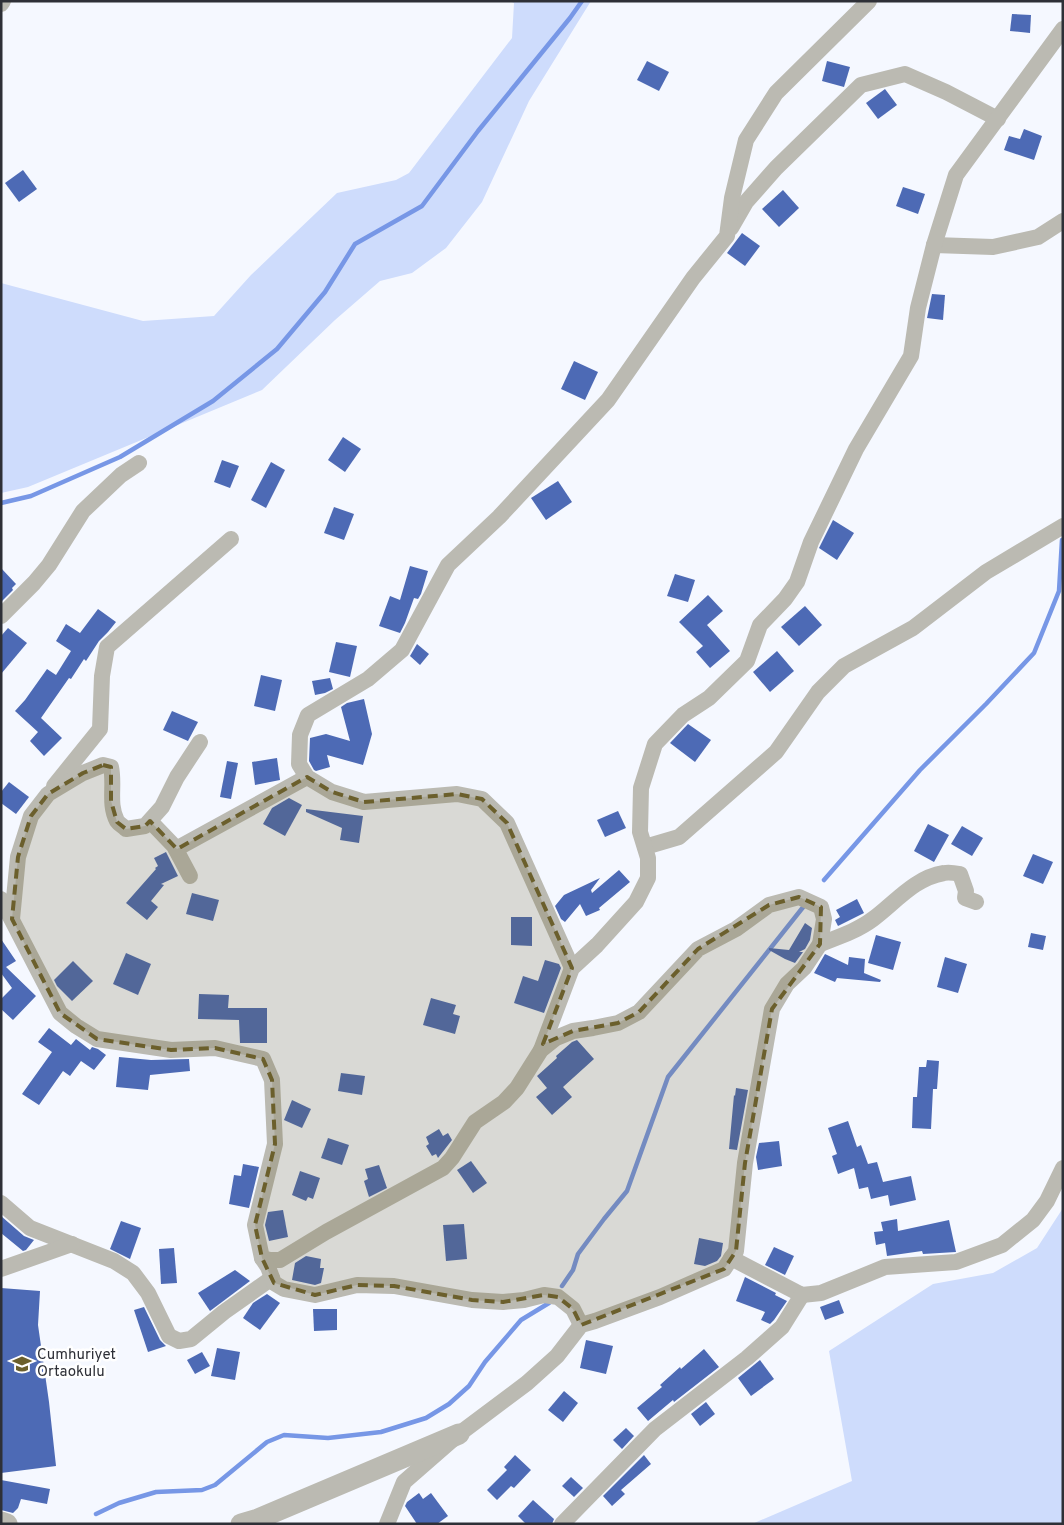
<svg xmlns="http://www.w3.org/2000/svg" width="1064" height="1525" viewBox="0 0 1064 1525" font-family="Overpass,sans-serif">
	<rect width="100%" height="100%" fill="#f5f8ff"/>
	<!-- green -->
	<g fill="#cedcfc">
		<path d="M510,1H591L529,101L482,202L446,248L412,273L380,281L335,320L262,390L28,487L1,493V283L143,321L214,316L251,275L337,193L396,180L409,173L512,38L514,3Z"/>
		<path d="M1063,1208V1524H752L852,1481L829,1351L933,1284L993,1273L1037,1248Z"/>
	</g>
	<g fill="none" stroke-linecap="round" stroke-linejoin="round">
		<!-- stream -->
		<g stroke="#7797e6" stroke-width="4.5">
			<path d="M1,503L31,496L120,457L213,401L277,349L325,292L355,244L422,206L478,131L570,18L582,1"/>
			<path d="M824,880L920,770L986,704L1034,653L1059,591L1062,540"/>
			<path d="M562,1286L573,1270L578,1254L604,1219L627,1191L668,1077L804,906"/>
			<path d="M96,1514L119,1503L156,1492L202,1490L215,1485L267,1442L284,1435L328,1438L381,1432L426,1418L449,1404L469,1386L485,1362L521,1320L549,1303"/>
		</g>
	</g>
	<!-- building -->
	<g fill="#4d6ab5">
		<path d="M1012,14L1031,15L1030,33L1010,31Z"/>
		<path d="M647,61L669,72L659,91L637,80Z"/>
		<path d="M827,61L850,67L844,87L822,81Z"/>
		<path d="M885,89L897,105L878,119L866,103Z"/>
		<path d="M1024,129L1042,136L1034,160L1004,150L1009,136L1020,139Z"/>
		<path d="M23,170L37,189L19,202L5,183Z"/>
		<path d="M903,187L925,194L918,214L896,206Z"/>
		<path d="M783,190L799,208L779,227L762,209Z"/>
		<path d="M742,233L760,246L745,266L727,253Z"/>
		<path d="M932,294L945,295L943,320L927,318Z"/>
		<path d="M574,361L598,372L585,400L561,389Z"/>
		<path d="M343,437L361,449L345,472L328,460Z"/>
		<path d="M222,460L239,466L230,488L214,482Z"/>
		<path d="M271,462L285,470L266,508L251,500Z"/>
		<path d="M558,481L572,502L546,520L531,498Z"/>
		<path d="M334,507L354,514L344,540L324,533Z"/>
		<path d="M833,520L854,533L837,560L819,548Z"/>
		<path d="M410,566L428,571L421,594L418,599L414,598L405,623L400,633L379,626L390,596L400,600Z"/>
		<path d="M1,568L16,584L12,588L13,590L1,602Z"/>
		<path d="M675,574L695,580L688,602L667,596Z"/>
		<path d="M708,595L723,611L707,625L730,651L710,668L696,652L703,646L679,622Z"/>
		<path d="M805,606L822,625L799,646L781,627Z"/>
		<path d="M98,609L116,622L108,632L99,641L86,661L84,659L71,679L69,678L41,718L62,738L44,756L30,741L38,732L15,711L25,700L47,669L56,675L71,651L56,641L66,624L80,633Z"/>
		<path d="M8,628L27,643L1,674V636Z"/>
		<path d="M336,642L357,646L350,677L329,672Z"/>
		<path d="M417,644L429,654L420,665L410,656Z"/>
		<path d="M777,651L794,671L770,692L753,672Z"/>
		<path d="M261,675L282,680L275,711L254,706Z"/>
		<path d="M330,678L333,689L325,693L315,695L312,681Z"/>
		<path d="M364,699L372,734L363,765L327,755L330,767L316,771L314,770L309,761L310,738L326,734L350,741L341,707L347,703Z"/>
		<path d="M172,711L198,722L188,741L163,730Z"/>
		<path d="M688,724L711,740L695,762L670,743Z"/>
		<path d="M277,758L280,780L255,785L252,762Z"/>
		<path d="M227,761L238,763L231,799L220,797Z"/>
		<path d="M9,782L29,797L16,814L1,803V792Z"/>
		<path d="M289,798L302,805L285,836L263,824L272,808Z"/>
		<path d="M306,809L363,816L359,843L340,840L342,828L306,812Z"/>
		<path d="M618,811L626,828L605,837L597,820Z"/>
		<path d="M928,824L949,835L934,862L914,851Z"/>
		<path d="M962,826L983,838L972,856L951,844Z"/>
		<path d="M166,852L178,876L161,884L164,885L151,901L158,907L147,920L126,903L156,869L155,868L158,866L154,858Z"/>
		<path d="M1033,854L1053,862L1043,884L1023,876Z"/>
		<path d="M619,870L630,882L599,908L600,910L586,916L580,904L565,922L561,919L555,906L564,895L600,878L591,890L592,893Z"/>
		<path d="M192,893L219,900L213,921L186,914Z"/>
		<path d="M857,899L864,913L838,926L835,920L840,917L836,910Z"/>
		<path d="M511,917H532V946L511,945Z"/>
		<path d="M805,923L812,928L810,940L805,949L799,952H803L795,963L785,959L769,950V948L789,950Z"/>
		<path d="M1031,933L1046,936L1043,950L1028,947Z"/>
		<path d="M876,935L901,942L893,970L868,963Z"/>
		<path d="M1,939L16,961L6,967L36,996L13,1020L1,1009V999L12,988L1,973Z"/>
		<path d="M126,953L151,964L138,995L113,984Z"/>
		<path d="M825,954L848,965L849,957L865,959L864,973L881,980L880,982L837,978L835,982L814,973Z"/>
		<path d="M945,957L967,964L958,993L937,987Z"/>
		<path d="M545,960L559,964L561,968L544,1013L514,1003L523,976L538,981Z"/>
		<path d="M73,961L93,981L72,1001L57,986L54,980Z"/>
		<path d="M199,994L229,995L228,1008H267V1043H240L239,1020L198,1019Z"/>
		<path d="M431,998L456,1005L453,1014L460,1016L455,1034L423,1025Z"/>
		<path d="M49,1028L71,1045L76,1039L90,1050L92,1047L98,1049L106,1055L94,1070L81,1061L70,1076L63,1071L39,1105L22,1094L52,1052L38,1042Z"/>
		<path d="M577,1040L594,1059L563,1087L572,1097L552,1115L536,1097L547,1088L537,1076L557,1058L556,1056L572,1042Z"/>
		<path d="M119,1057L151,1060L189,1059L190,1071L150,1075L148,1090L116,1087Z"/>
		<path d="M927,1060L939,1061L937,1089H933L931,1129L912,1128L913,1097H917L919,1067H926Z"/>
		<path d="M341,1073L365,1076L362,1095L338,1091Z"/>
		<path d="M736,1088L748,1090L737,1150L729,1149L734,1095L735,1096Z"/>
		<path d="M292,1100L311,1109L302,1128L284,1120Z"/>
		<path d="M848,1121L857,1147L861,1145L868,1164L877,1162L883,1182L911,1176L916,1200L890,1206L888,1195L871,1199L868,1187L859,1189L854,1168L838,1174L832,1156L837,1154L828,1128Z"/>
		<path d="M439,1129L443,1136L448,1133L452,1140L438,1158L436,1154L432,1156L426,1146L429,1144L426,1137Z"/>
		<path d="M328,1138L349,1145L342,1165L321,1158Z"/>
		<path d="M779,1141L782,1166L758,1170L756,1157L759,1143Z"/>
		<path d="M471,1161L487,1183L473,1193L457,1170Z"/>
		<path d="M243,1164L259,1167L249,1208L229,1204L234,1175L241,1176Z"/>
		<path d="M379,1165L387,1188L369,1197L364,1181L368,1179L365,1169Z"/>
		<path d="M300,1171L320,1178L313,1199L308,1197L306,1201L292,1195Z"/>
		<path d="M283,1210L288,1237L269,1241L265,1225L268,1212Z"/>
		<path d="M1,1216L24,1236L34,1240L26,1250L23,1251L1,1233Z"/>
		<path d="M897,1219L898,1231L949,1220L956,1252L923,1254L922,1251L887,1256L885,1243L876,1245L874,1232L883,1231L881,1222Z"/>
		<path d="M121,1221L141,1228L130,1259L110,1249Z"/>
		<path d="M464,1224L467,1259L446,1261L443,1225Z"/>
		<path d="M699,1238L723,1243L721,1256L717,1261L705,1266L694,1264Z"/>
		<path d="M774,1247L794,1256L785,1275L765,1265Z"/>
		<path d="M174,1248L177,1283L161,1284L159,1249Z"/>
		<path d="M306,1256L321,1259L320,1268H324L321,1283L315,1285L292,1280L295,1263Z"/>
		<path d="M235,1270L250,1281L210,1311L198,1293Z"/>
		<path d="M745,1277L776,1293L775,1295L787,1301L774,1320L770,1324L761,1320L765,1312L736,1301Z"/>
		<path d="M1,1288L40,1291L38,1325L49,1402L56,1466L1,1473Z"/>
		<path d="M267,1294L280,1303L260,1330L243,1318L253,1303Z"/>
		<path d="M839,1300L844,1313L825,1320L820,1307Z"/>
		<path d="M144,1307L160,1340L166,1346L148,1352L134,1310Z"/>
		<path d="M313,1309H337V1330L314,1331Z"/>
		<path d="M586,1340L613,1346L606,1374L580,1368Z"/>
		<path d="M217,1348L240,1352L235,1380L211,1376Z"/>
		<path d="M704,1349L719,1367L674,1402L673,1400L648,1421L637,1408L662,1387L660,1385L680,1367L681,1369Z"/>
		<path d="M202,1352L210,1366L195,1374L187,1360Z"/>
		<path d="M760,1360L774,1379L751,1396L738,1378Z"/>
		<path d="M564,1391L578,1403L563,1422L548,1410Z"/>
		<path d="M706,1402L715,1414L700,1426L691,1414Z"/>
		<path d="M626,1428L634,1436L622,1449L613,1440Z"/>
		<path d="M515,1455L531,1470L514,1488L511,1486L497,1500L487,1490L507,1470L504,1467Z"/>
		<path d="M644,1455L651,1464L621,1490L625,1494L612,1506L603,1496Z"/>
		<path d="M571,1477L583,1488L574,1497L562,1486Z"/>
		<path d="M1,1480L50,1489L47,1504L21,1499L18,1508L13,1513L1,1510Z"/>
		<path d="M419,1493L423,1499L431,1493L448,1516L437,1524H417L405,1506L407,1502Z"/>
		<path d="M533,1500L554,1519L552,1524H526L518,1516Z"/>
	</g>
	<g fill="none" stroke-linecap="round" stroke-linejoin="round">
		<!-- minor -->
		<g stroke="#bbbab2" stroke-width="16">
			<path d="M1,4L3,1"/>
			<path d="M731,228L746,202L776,168L861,85L905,74L946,92L998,119"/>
			<path d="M934,245L993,247L1038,237L1063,221"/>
			<path d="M1,616L34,583L49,565L83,511L121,475L139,463"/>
			<path d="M54,786L100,729L102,676L107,647L231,539"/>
			<path d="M150,821L174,846L190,876"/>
			<path d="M645,847L679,837L776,752L818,692L844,666L913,628L986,572L1063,526"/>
			<path d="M176,849L307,777"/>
			<path d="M1,899L60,1013L76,1026L97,1039L171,1050L215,1048L263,1059L272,1080L275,1144L255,1225L262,1258L270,1260H280L326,1232L443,1168L452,1158L475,1122L504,1102L517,1088L541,1050L556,1038L573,1031L593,1028L618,1023L639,1012L698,949L736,929L769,905L799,897L821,907L824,919L820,944L804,968L787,984L772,1009L745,1163L736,1251L724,1269L660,1297L595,1321L581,1325L557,1356L527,1383L459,1434L404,1482L387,1524"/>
			<path d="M12,919L18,857L31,816L48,794L83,773L103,765L111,767C115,785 108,804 117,821C119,824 123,826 126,829L145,826L162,807L177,777L200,742"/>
			<path d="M820,944C838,937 857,931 873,919C896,902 914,878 944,873C949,872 955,873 960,874L966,891L965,898L976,902"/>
			<path d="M572,968L507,823L482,799L457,794L364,802L332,792L307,777L299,764L300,735L308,715L368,679L402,650L448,565L499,517L608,400L693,278L727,236L732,198L746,140L776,93L869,1"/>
			<path d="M541,1050L572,968L597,945L636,902L648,878V858L640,832L641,788L655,744L683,715L709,698L747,661L760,625L785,599L797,582L811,542L856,449L911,356L918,308L934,245L956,175L1063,29"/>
			<path d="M1,1203L30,1228L114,1261L133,1273L148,1293L169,1336L179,1341L191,1339L224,1312L272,1278"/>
			<path d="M262,1258L268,1267L274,1283L284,1289L315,1295L357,1285L394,1286L472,1300L503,1302L524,1300L544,1295L558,1297L573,1309L581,1325"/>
			<path d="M731,1258L802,1295L821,1293L885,1267L956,1262L1002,1245L1033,1220L1047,1201L1063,1168"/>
			<path d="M1,1269L72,1244"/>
			<path d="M562,1524L655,1429L747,1358L782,1327L802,1295"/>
		</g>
		<!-- tertiary -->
		<g stroke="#bbbab2" stroke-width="21">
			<path d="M1,1522L7,1524"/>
			<path d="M241,1524L258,1519L459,1434"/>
		</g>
	</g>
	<!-- marked area -->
	<path fill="#6b5f2c" fill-opacity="0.2" stroke="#6b5f2c" stroke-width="4" stroke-dasharray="10 6" stroke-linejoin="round" d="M103,765L111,767V801L117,822L126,829L145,826L150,821L177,849L307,777L332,792L364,802L457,794L482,799L507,823L572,968L543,1044L573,1031L618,1023L639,1012L698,949L769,905L799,897L821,907L820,944L772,1009L745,1163L736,1251L724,1269L581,1325L573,1309L558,1297L544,1295L503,1302L472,1300L394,1286L357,1285L315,1295L274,1283L262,1258L255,1225L275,1144L272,1080L263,1059L215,1048L171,1050L97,1039L60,1013L12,919L18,857L31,816L48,794L83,773Z"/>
	<!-- icons -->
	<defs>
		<g id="school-bare" transform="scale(1.5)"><path d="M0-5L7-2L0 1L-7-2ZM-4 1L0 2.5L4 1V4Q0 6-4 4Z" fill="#6b5f2c" stroke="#fff" stroke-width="2.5" paint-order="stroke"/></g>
	</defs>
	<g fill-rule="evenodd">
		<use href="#school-bare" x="22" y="1364"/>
	</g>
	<g text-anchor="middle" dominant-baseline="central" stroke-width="5" stroke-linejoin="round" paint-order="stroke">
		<!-- poi labels -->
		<g font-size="15" fill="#2e3037" stroke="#fff" text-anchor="start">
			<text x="37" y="1355">Cumhuriyet<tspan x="37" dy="17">Ortaokulu</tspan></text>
		</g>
	</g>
	<!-- border -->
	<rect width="1064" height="1525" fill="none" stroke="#2e3037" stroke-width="5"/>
</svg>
